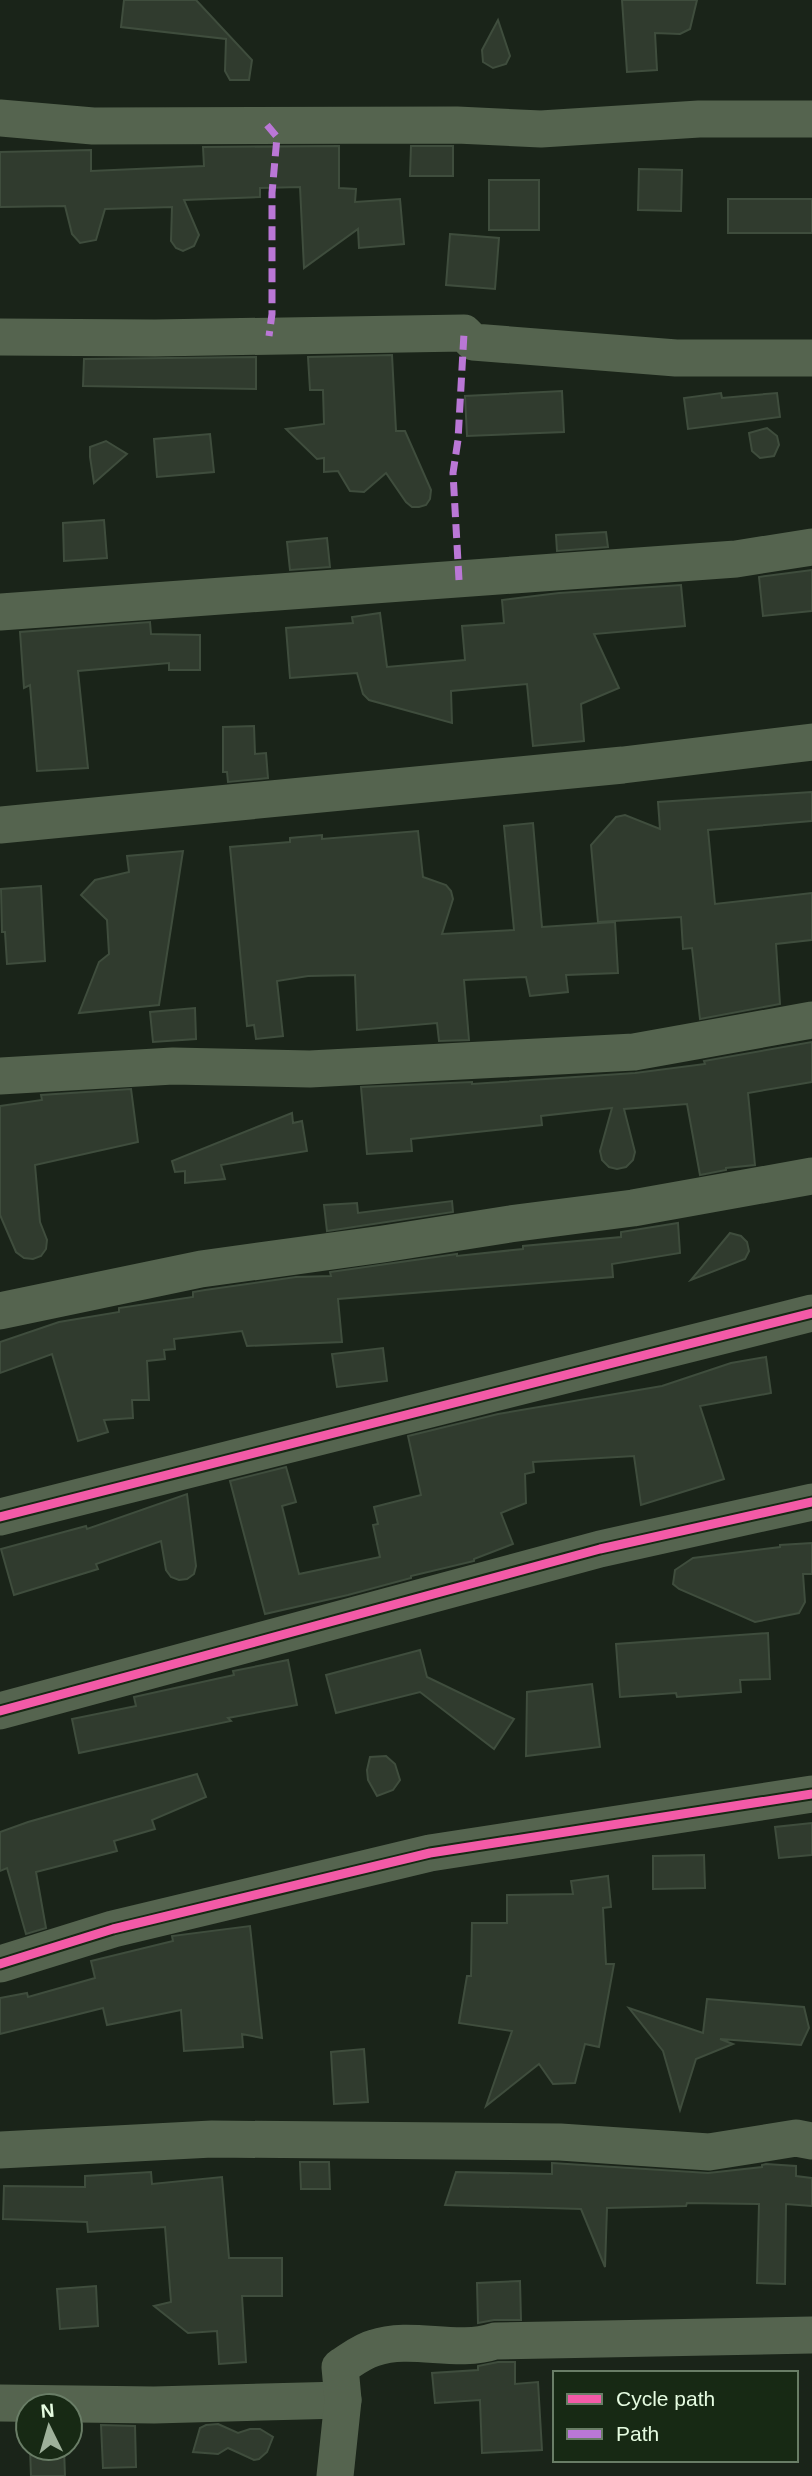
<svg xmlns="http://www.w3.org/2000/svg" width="812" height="2476" viewBox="0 0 812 2476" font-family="Arial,sans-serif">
	<rect width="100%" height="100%" fill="#1a2419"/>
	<!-- building -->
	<g fill="#303b2e" stroke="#3f4d3d" stroke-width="2">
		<path d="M124,0H196L252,60L249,80H230L225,71L226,39L121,27Z"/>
		<path d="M622,0H697L690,29L680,34L655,33L657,70L627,72Z"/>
		<path d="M498,20L510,56L506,64L493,68L483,62L482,50Z"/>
		<path d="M339,146V188L356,189L355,202L400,199L404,244L359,248L358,229L304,268L300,187L260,188V197L184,200L199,235L194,246L183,251L176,248L171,241L172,207L105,209L96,240L80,243L72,234L65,206L0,207V152L91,150V171L204,166L203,147Z"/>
		<path d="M411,146H453V176H410Z"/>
		<path d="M639,169L682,170L681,211L638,210Z"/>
		<rect x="489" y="180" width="50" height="50"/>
		<rect x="728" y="199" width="84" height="34"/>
		<path d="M450,234L499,238L495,289L446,285Z"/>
		<path d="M392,355L396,431H405L431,490L430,499L426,505L419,507H412L406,502L386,473L364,492L350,491L338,471L324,472V458L317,459L286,429L324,424L323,390H310L308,357Z"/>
		<path d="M256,357V389L83,386L84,359Z"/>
		<path d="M562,391L564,432L467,436L465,396Z"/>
		<path d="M721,393L722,398L777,393L780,417L688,429L684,398Z"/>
		<path d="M767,428L777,436L779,445L774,456L760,458L752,451L749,433Z"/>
		<path d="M210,434L214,472L157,477L154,439Z"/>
		<path d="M106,441L127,454L94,483L90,457V447Z"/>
		<path d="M104,520L107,558L64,561L63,523Z"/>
		<path d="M606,532L608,547L557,551L556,535Z"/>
		<path d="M327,538L330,567L290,570L287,542Z"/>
		<path d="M812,570V611L763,616L759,577Z"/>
		<path d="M681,585L685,626L594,634L619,688L581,704L584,741L533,746L527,684L451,691L452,723L369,700L363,694L357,673L290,678L286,628L353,623L352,617L380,613L387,667L465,660L462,626L504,623L502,600L559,593Z"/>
		<path d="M150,622L151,634L200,635V670H169V663L78,671L88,768L37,771L30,685L24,688L20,632Z"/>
		<path d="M254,726L255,754L266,753L268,778L228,782L227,772H223V727Z"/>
		<path d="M812,792V821L708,830L715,904L812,893V940L776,944L780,1004L700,1019L692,948L683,949L681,917L598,922L591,845L616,817L625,815L660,829L658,802Z"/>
		<path d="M533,823L542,927L615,922L618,973L566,975L568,992L530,996L526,977L464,980L469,1040L439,1041L437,1023L357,1030L355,975L308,976L277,981L283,1036L256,1039L254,1025L247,1026L230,847L290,842V838L322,835V839L418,831L423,877L446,885L451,891L453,899L442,934L514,930L504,826Z"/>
		<path d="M183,851L159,1005L79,1013L99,962L109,954L107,920L81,895L95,880L129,872L127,856Z"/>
		<path d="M41,886L45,961L7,964L5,932H2L1,889Z"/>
		<path d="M195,1008L196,1039L153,1042L150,1012Z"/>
		<path d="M812,1042V1082L748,1093L755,1165L726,1168V1170L700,1175L687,1104L624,1109L635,1152L633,1160L626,1167L617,1169L609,1167L602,1160L600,1151L612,1108L541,1116L542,1125L411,1139L412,1151L367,1154L361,1087L472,1082V1084L635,1073L705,1064L704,1061Z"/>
		<path d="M131,1089L138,1142L35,1165L40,1222L47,1240L46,1249L41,1256L33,1259L24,1258L16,1252L0,1215V1106L42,1100L41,1095Z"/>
		<path d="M292,1113L293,1123L302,1121L307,1151L221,1165L225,1179L185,1183V1171L175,1172L172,1161Z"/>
		<path d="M452,1201L453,1212L327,1231L324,1205L357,1203L358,1213Z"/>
		<path d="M678,1223L680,1253L612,1264L613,1277L338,1299L342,1342L247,1346L242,1331L174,1339L175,1349L164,1350L165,1359L147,1361L149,1400H132L133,1418L104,1420L108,1432L78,1441L52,1354L0,1373V1342L59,1322L119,1312V1308L193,1297V1292L205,1290L296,1277L331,1276L330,1272L457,1254V1256L523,1249V1246L621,1237V1232Z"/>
		<path d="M730,1233L741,1236L747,1242L749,1251L745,1259L691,1280Z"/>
		<path d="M383,1348L387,1381L337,1387L332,1354Z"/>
		<path d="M766,1357L771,1393L700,1406L724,1479L641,1505L634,1456L533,1462L534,1472L525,1474L526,1503L501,1513L513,1544L474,1559V1561L411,1576V1578L348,1595L265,1614L230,1481L286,1467L296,1502L282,1506L299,1574L380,1557L373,1525L378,1524L374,1507L421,1495L408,1436L498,1414L662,1386L731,1363Z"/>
		<path d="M187,1494L196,1566L194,1574L187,1579L179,1580L171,1577L166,1570L161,1541L96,1564L98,1569L14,1595L1,1549L86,1526L87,1529Z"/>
		<path d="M812,1543V1574H803L805,1602L799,1613L755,1622L679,1589L673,1584L675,1570L693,1558L780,1547V1545Z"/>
		<path d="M768,1633L770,1679L740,1680L741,1692L677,1697L676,1693L620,1697L616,1644Z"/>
		<path d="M420,1650L427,1677L514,1719L494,1749L420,1692L336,1713L326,1675Z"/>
		<path d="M288,1660L297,1705L228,1718L231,1721L79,1753L72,1719L136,1706L134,1697L234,1675L233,1671Z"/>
		<path d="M592,1684L600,1747L526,1756L527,1692Z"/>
		<path d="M386,1756L395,1764L400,1780L393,1790L377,1796L368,1780L367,1770L370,1757Z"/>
		<path d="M197,1774L206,1797L152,1820L155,1829L114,1841L117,1851L36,1872L46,1928L26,1934L7,1868L0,1871V1832L28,1822Z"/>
		<path d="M812,1823V1855L779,1858L775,1827Z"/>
		<path d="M704,1855L705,1888L653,1889V1856Z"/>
		<path d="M608,1876L611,1907L603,1908L606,1964H614L599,2047L585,2044L575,2083L553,2084L539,2064L486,2106L512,2031L459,2023L467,1976H471L472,1923H507V1895L573,1894L571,1881Z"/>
		<path d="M250,1926L262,2038L242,2034L243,2047L184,2051L181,2010L107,2025L103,2008L0,2034V1998L27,1993L28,1997L95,1978L91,1961L173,1941L172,1936Z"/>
		<path d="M707,1999L804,2007L809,2028L801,2045L720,2039L733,2044L696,2059L680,2110L663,2051L629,2008L703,2033Z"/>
		<path d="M364,2049L368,2102L334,2104L331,2052Z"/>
		<path d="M300,2162H329L330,2189H301Z"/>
		<path d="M552,2163L708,2173L762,2167V2165L766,2164L796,2166V2176L812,2178V2206L786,2204L785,2284L757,2283L759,2204L687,2203L686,2206L607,2208L605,2267L581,2209L445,2205L456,2172L552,2174Z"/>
		<path d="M151,2172L152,2184L222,2177L229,2258H282V2296H242L246,2362L219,2364L217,2331L188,2333L154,2306L171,2302L165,2227L88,2232L87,2222L3,2219L4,2186L85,2187V2176Z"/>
		<path d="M520,2281L521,2320H494L478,2323L477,2283Z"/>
		<path d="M96,2286L98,2326L60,2329L57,2289Z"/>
		<path d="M498,2362H515V2384L538,2382L542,2450L482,2453L480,2400L435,2403L432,2373L478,2370V2366Z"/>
		<path d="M218,2424L238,2433L250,2429H260L273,2437L267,2452L259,2459L254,2460L228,2448L218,2454L193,2452L200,2428L206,2425Z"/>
		<path d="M101,2425L135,2426L136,2467L103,2468Z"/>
		<path d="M30,2448H64L65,2476H31Z"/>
	</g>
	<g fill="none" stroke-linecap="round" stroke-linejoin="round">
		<!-- minor -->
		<g stroke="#55644f" stroke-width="37">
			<path d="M0,118L93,126L457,125L541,129L699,119H812"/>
			<path d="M0,337L155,338L464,333L473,342L676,358H812"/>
			<path d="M0,612L736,559L812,547"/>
			<path d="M0,825L623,765L812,742"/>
			<path d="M0,1076L173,1066L310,1069L634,1052L812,1020"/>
			<path d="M0,1311L201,1269L383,1244L510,1224L633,1208L812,1176"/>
			<path d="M0,1517L812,1313"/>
			<path d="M0,1711L600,1549L812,1502"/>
			<path d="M0,1964L113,1929L430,1853L812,1794"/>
			<path d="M0,2150L212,2139L560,2142L709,2152L796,2138L812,2141"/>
			<path d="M0,2403L154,2405L343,2400"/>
			<path d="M335,2476L343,2400L340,2367C350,2361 362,2351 374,2348C412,2335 456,2354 495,2341L812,2335"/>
		</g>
		<!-- quiet -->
		<g stroke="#ba77d6" stroke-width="7" stroke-dasharray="14 7" stroke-linecap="butt">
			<path d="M267,125L277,137L272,193V314L269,336"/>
			<path d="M459,580L453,473L458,440L464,333"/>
		</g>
		<!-- cycleway casing -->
		<g stroke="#172914" stroke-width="13">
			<g id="cycleway">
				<path d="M0,1517L812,1313"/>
				<path d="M0,1711L600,1549L812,1502"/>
				<path d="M0,1964L113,1929L430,1853L812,1794"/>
			</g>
		</g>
		<!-- cycleway -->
		<use href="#cycleway" stroke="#f35aa7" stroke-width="9"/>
	</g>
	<!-- legend -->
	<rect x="553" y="2371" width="245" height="91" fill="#172914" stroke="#697d66" stroke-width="2"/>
	<rect x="567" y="2394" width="35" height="10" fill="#f35aa7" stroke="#697d66" stroke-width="2"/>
	<text x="616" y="2406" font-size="21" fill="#e5fbe0">Cycle path</text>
	<rect x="567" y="2429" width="35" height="10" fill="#ba77d6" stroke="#697d66" stroke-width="2"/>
	<text x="616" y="2441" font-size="21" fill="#e5fbe0">Path</text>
	<!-- north arrow -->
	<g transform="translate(49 2427) rotate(355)"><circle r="33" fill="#172914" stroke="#697d66" stroke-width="2"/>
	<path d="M0-5L12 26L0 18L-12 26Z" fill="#9eb09a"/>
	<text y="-10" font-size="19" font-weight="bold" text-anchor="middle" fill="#e5fbe0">N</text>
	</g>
</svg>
